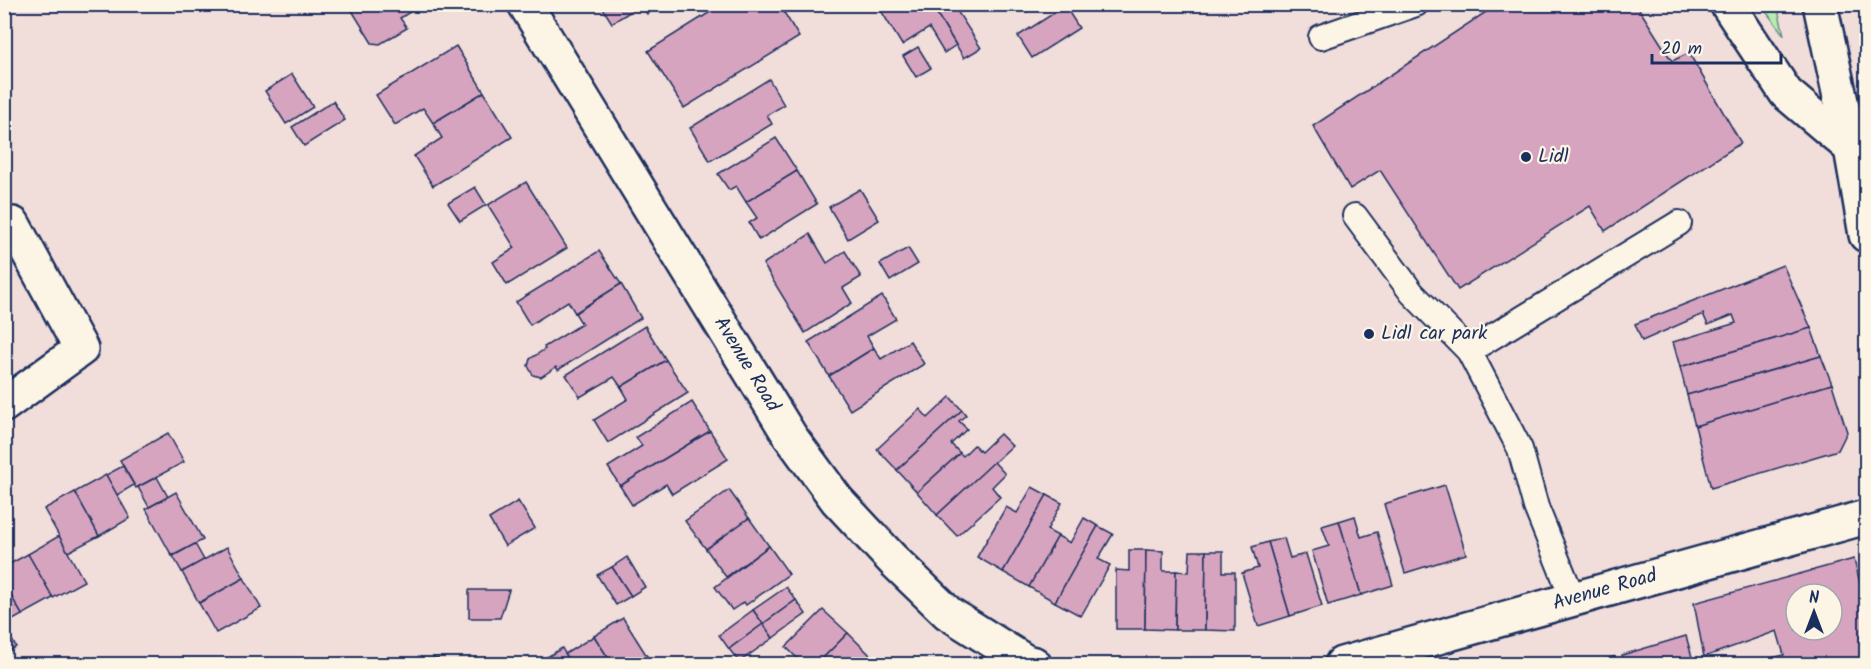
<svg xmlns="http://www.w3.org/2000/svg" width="1871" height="669" viewBox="0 0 1871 669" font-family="Kalam,sans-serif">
	<rect width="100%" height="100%" fill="#f1ddda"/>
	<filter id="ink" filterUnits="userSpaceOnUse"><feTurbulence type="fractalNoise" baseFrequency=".0167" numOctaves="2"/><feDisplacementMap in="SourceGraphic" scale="12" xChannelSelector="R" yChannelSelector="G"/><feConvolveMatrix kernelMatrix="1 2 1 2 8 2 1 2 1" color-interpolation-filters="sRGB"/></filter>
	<g filter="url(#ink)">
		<!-- green -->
		<path fill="#b6ecae" stroke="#688e86" stroke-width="1.5" d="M1761,5H1777L1784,35Z"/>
		<!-- building -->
		<g fill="#d7a4c0" stroke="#1b2f5e" stroke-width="1.5" fill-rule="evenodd">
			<path d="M348,4H423L400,18L407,28L380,44L372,43Z"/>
			<path d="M600,4H662L647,14L641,5L612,23Z"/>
			<path d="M723,4H779L799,37L684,108L648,51Z"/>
			<path d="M877,4H931L956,45L944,53L929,28L902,45Z"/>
			<path d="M931,4H967L957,11L981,48L964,58Z"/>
			<path d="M978,4H993L982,11Z"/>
			<path d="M1022,4H1039L1027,12Z"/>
			<path d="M1498,4H1636L1672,61L1689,53L1741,143L1605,231L1590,206L1458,290L1380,170L1350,189L1313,126Z"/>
			<path d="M1065,6L1079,28L1032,58L1018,36Z"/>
			<path d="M456,46L484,92L433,123L423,108L395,125L376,95Z"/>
			<path d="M918,47L931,68L916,77L903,56Z"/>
			<path d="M292,74L313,107L286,124L265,91Z"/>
			<path d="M769,79L784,105L767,115L772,124L710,161L690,128Z"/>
			<path d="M484,92L512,137L433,186L414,156L442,138L433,123Z"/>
			<path d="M333,101L345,120L304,146L292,127Z"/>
			<path d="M776,138L797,171L746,202L736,186L729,190L718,174Z"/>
			<path d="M797,171L817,204L759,240L749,223L757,218L746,202Z"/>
			<path d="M526,182L567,248L507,285L493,262L515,248L488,205Z"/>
			<path d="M475,187L486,205L460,221L448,203Z"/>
			<path d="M860,189L879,220L848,239L829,207Z"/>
			<path d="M810,234L827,263L845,251L861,277L843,288L852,303L805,333L763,264Z"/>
			<path d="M908,248L918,264L890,281L880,264Z"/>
			<path d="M599,251L621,284L575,313L568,301L530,325L516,302Z"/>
			<path d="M1783,265L1811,328L1680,367L1673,342L1736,323L1733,315L1708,325L1703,314L1642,341L1635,324Z"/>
			<path d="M621,284L641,318L558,370L556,367L541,377L533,375L528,366L530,359L545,349L544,347L582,324L575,313Z"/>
			<path d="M882,296L896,319L867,336L874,348L829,376L808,342Z"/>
			<path d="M645,326L666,360L621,387L614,377L580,397L566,375Z"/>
			<path d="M1811,328L1821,356L1687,395L1680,367Z"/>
			<path d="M910,341L924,364L850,410L829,376L874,348L881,359Z"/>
			<path d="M1821,356L1832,384L1695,426L1687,395Z"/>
			<path d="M666,360L688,393L608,443L594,420L628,399L621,387Z"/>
			<path d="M1832,384L1847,432L1838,450L1711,488L1695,426Z"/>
			<path d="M950,397L962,410L897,470L877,449L920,409L928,418Z"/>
			<path d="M692,402L710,431L620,486L608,467L642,446L636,437Z"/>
			<path d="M962,410L966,415L959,421L967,429L951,444L960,453L917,492L897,470Z"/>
			<path d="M710,431L728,459L672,494L666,484L632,505L620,486Z"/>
			<path d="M168,433L184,462L136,488L120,460Z"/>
			<path d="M1000,434L1012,446L937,515L917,492L960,453L963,456L974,445L981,452Z"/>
			<path d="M994,462L1005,474L992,487L1000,497L957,536L937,515Z"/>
			<path d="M123,466L134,485L117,495L106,475Z"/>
			<path d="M106,475L130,518L99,536L75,492Z"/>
			<path d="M157,477L168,497L149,507L138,487Z"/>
			<path d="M1445,485L1466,554L1405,573L1384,504Z"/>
			<path d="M1032,487L1047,495L1003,572L977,557L1006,507L1017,513Z"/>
			<path d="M729,490L749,518L706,549L685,521Z"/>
			<path d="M75,492L99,536L68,552L44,509Z"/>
			<path d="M176,492L203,540L172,556L146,509Z"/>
			<path d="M1047,495L1062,503L1047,530L1058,536L1029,587L1003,572Z"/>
			<path d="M518,501L535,528L505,546L489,519Z"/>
			<path d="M1355,516L1361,537L1377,532L1393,585L1361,595L1339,521Z"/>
			<path d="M749,518L769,546L726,577L706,549Z"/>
			<path d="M1084,518L1098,526L1055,602L1029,587L1058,536L1070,543Z"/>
			<path d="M1339,521L1361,595L1328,605L1312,551L1329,546L1322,526Z"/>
			<path d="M1098,526L1113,534L1098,559L1110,565L1081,616L1055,602Z"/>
			<path d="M59,536L84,581L53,598L28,554Z"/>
			<path d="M1284,538L1290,558L1306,554L1322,606L1290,616L1268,542Z"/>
			<path d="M1268,542L1290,616L1258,626L1242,573L1258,568L1252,547Z"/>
			<path d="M195,544L204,560L182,572L173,556Z"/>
			<path d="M769,546L789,574L746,605L744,602L732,610L715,587Z"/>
			<path d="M227,547L244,578L199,603L182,572Z"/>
			<path d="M1129,550H1146L1145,629H1116V570L1129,571Z"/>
			<path d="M1146,550L1163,551V571H1176L1175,630L1145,629Z"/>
			<path d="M1190,551H1206L1205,630H1175L1176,571L1189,572Z"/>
			<path d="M1206,551H1223V572H1235V631L1205,630Z"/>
			<path d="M28,554L53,598L22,615L4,584V567Z"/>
			<path d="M627,557L645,587L631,596L612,567Z"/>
			<path d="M1854,559L1866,607V664H1747L1784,655L1777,631L1704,657L1694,603ZM1796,594H1832V630H1796Z"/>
			<path d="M612,567L631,596L616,605L597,575Z"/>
			<path d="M244,578L261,608L216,633L199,603Z"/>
			<path d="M786,587L796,600L763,624L753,610Z"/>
			<path d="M469,590H509L500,618H469Z"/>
			<path d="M10,594L22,615L4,625V597Z"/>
			<path d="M796,600L806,614L773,638L763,624Z"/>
			<path d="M753,610L763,624L729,649L719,635Z"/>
			<path d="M823,610L848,633L817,664H803L786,647Z"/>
			<path d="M623,618L652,664H612L594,636Z"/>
			<path d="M763,624L773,638L739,662L729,649Z"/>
			<path d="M4,626L16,647L4,654Z"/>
			<path d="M848,633L873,658L866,664H817Z"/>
			<path d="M594,636L612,664H571L565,654Z"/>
			<path d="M1686,636L1694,664H1624L1622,655Z"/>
			<path d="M562,648L571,664H551L547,657Z"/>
			<path d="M547,657L551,664H534Z"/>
			<path d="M1614,657L1616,664H1586Z"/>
			<path d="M438,658L439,664H368V663Z"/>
			<path d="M873,658L879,664H866Z"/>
		</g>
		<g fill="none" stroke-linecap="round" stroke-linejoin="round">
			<!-- service casing -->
			<g stroke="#1b2f5e" stroke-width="28">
				<g id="service">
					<path d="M1321,37L1416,4"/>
					<path d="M1355,216L1412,293L1469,351L1520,449L1536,507L1573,599"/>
					<path d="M1469,351L1679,223"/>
				</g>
			</g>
			<!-- minor casing -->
			<g stroke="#1b2f5e" stroke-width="38">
				<g id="minor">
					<path id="s1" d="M525,4L790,436L837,500L893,560L948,613L1026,662L1034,664"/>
					<path d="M1727,4L1786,93L1851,148L1866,146"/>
					<path d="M4,405L81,349L13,224"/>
					<path id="s2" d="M1342,664L1866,517"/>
				</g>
			</g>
			<!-- secondary casing -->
			<g stroke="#1b2f5e" stroke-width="38">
				<path id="secondary" d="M1820,4L1851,148L1866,235"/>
			</g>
			<!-- service -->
			<use href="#service" stroke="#fcf5e5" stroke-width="24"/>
			<!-- minor -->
			<use href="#minor" stroke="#fcf5e5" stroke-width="33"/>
			<!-- secondary -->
			<use href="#secondary" stroke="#fcf5e5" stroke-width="33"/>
		</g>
	</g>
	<!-- markers -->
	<g fill="#1b2f5e" stroke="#fcf5e5" stroke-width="2">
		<circle cx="1526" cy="157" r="6"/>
		<circle cx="1369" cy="334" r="6"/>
	</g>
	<g text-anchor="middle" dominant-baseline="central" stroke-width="4.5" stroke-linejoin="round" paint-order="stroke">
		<!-- poi labels -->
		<g font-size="20" fill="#1b2f5e" stroke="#fcf5e5" text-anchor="start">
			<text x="1538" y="157">Lidl</text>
			<text x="1381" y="334">Lidl car park</text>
		</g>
		<!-- street labels -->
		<g font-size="20" fill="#1b2f5e" stroke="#fcf5e5">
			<text stroke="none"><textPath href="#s1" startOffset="423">Avenue Road</textPath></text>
			<text stroke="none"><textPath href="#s2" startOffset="273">Avenue Road</textPath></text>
		</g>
	</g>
	<!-- margin -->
	<rect width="1871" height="669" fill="none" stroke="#fcf5e5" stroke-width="24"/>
	<rect x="12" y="12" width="1847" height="645" fill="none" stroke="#1b2f5e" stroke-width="2" filter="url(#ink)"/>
	<!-- north arrow -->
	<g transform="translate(1814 612)"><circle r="28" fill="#fcf5e5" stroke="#a2a6af" stroke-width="1.5"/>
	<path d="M0-4.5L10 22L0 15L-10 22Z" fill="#1b2f5e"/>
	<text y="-9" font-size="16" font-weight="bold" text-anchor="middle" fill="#1b2f5e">N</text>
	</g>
	<!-- scale -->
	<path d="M1652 54v9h129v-9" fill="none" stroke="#1b2f5e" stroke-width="3"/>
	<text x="1661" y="54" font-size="18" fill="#1b2f5e" stroke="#fcf5e5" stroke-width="4.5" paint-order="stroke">20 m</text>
</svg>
